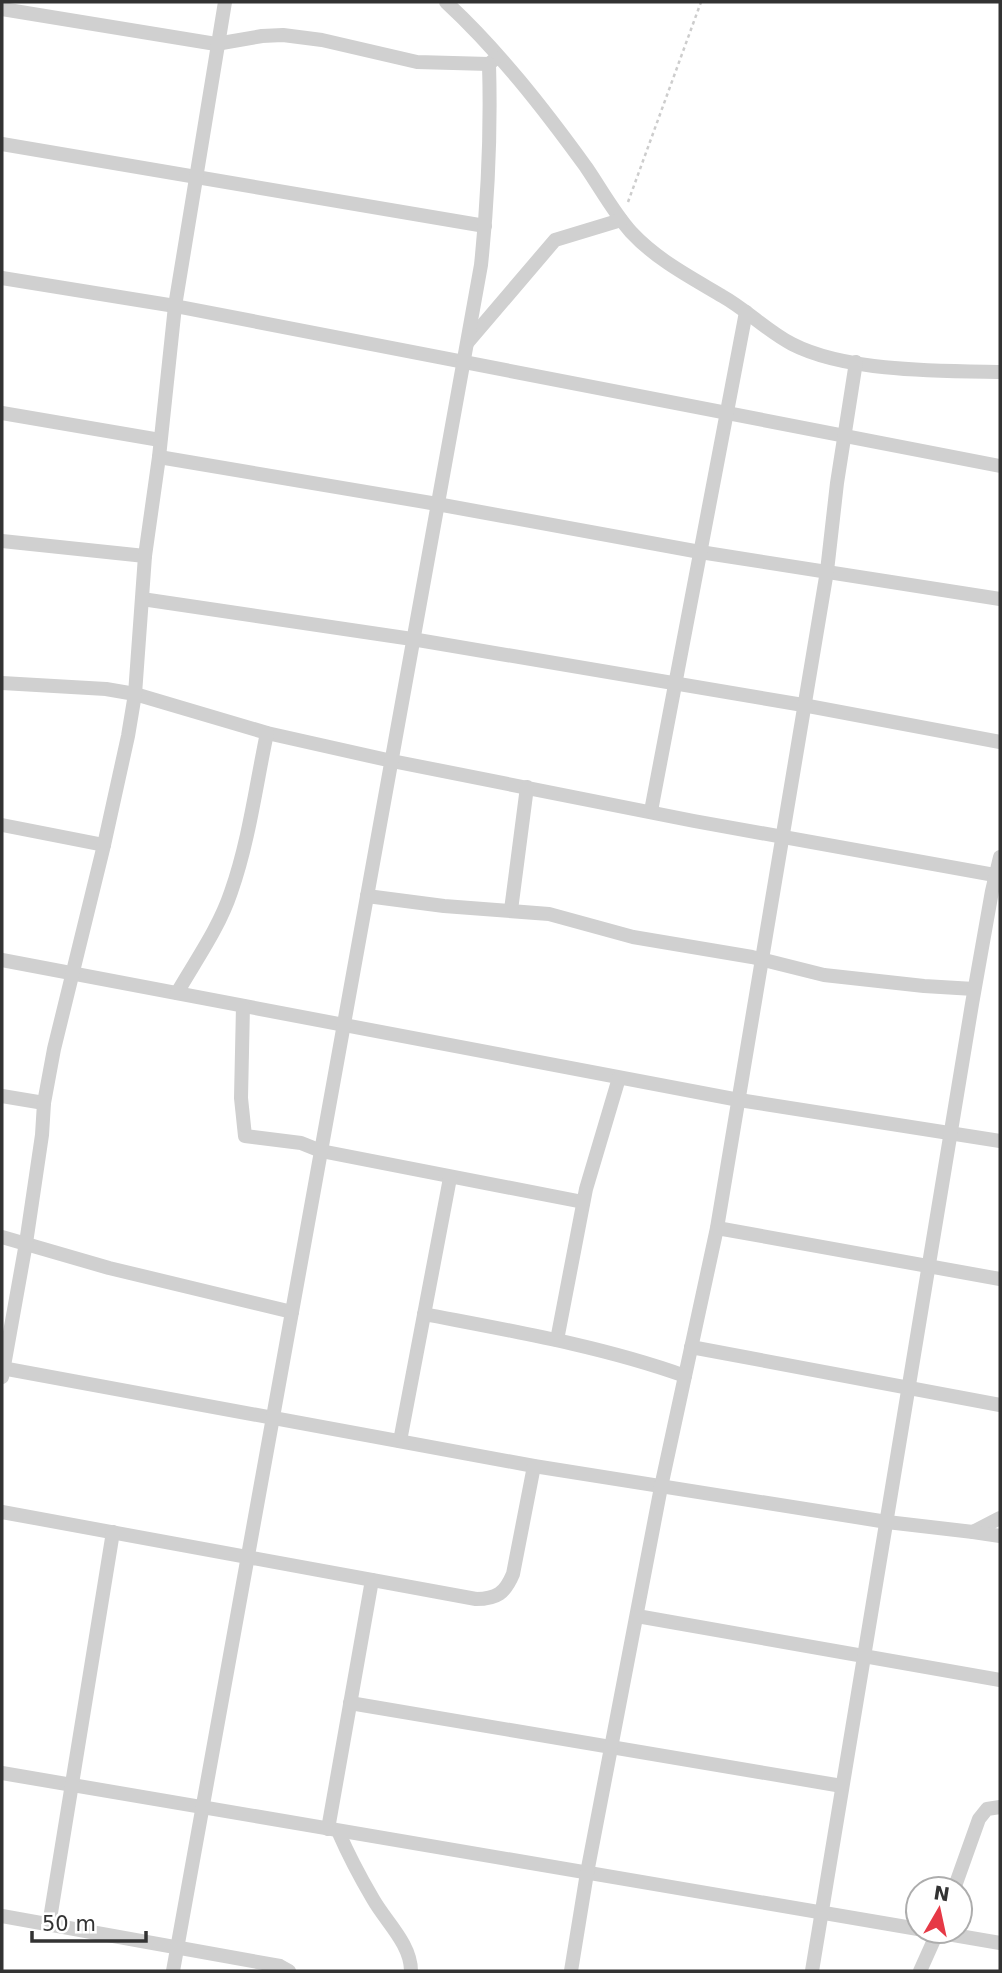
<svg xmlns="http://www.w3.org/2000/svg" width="1002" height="1973" viewBox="0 0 1002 1973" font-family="'DejaVu Sans',sans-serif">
	<rect width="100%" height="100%" fill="#fff"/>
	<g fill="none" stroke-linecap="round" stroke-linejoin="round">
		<!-- path -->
		<path stroke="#cdcdcd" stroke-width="2.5" stroke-dasharray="3.5 3.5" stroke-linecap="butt" d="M628,202L701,2"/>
		<!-- street -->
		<g stroke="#d0d0d0" stroke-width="14">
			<path d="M446,2C498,50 544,109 586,167C601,189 614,213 631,232C657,260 690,277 722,296C747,310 767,331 792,344C846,372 940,371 1000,372"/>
			<path d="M2,9L216,44L262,36L283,35L322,40L417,62L489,64L496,58"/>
			<path d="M2,144L485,226"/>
			<path d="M2,278L175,306L1000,466"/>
			<path d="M468,342L555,240L621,220"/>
			<path d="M2,413L160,440"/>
			<path d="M159,457L437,504L700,552L1000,599"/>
			<path d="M2,541L145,556"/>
			<path d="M142,599L412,639L803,705L1000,742"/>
			<path d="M2,683L106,689L135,694L267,733L392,761L694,821L1000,876"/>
			<path d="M651,811L746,312"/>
			<path d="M2,825L104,845"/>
			<path d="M367,896L444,906L549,914L633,937L752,957L824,975L924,986L974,989"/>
			<path d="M511,910L527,787"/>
			<path d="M2,960L739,1100L1000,1141"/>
			<path d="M177,993C196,960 219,928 231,892C249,841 256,785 267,733"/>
			<path d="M243,1006L241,1098L245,1136L301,1143L321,1151L583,1202"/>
			<path d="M2,1096L44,1103"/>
			<path d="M717,1228L1000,1279"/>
			<path d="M2,1237L109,1268L292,1312"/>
			<path d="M424,1314C512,1331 601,1346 685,1376"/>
			<path d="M557,1340L586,1189L619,1078"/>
			<path d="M691,1347L1000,1405"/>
			<path d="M2,1368L534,1466L887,1522L973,1532L1000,1518"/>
			<path d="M2,1377L26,1243L42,1135L44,1103L54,1049L104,845L128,736L135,694L145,556L159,457L175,306L225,2"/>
			<path d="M400,1441L450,1178"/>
			<path d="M2,1512L476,1599C497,1599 505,1593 513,1574L534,1466"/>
			<path d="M973,1532L1000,1536"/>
			<path d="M637,1616L1000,1680"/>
			<path d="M350,1703L842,1786"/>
			<path d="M2,1773L918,1929"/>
			<path d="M328,1829L372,1580"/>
			<path d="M338,1831C348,1854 360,1877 373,1899C386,1922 411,1944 411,1971"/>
			<path d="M954,1889L979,1819L987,1809L1000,1807"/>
			<path d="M2,1916L280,1966L289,1971"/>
			<path d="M49,1925L113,1532"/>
			<path d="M930,1931L1000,1943"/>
			<path d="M173,1971L481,265C488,198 491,131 489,64"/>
			<path d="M571,1971L587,1873L661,1487L717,1228L827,571L837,483L856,362"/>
			<path d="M812,1971L972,1004L992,891L1000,857"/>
			<path d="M920,1971L938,1931"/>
		</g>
	</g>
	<!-- border -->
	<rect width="1002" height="1973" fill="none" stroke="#333333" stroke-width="7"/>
	<!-- north arrow -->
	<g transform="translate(939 1910) rotate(9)"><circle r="33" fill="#ffffff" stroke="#adadad" stroke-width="2"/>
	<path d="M0-5L12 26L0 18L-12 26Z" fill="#e63946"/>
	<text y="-10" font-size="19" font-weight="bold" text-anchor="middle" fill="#333333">N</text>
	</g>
	<!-- scale -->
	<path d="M32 1931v10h114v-10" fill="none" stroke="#333333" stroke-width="3.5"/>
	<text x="42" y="1931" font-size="21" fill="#333333" stroke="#ffffff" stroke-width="5" paint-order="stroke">50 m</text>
</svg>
